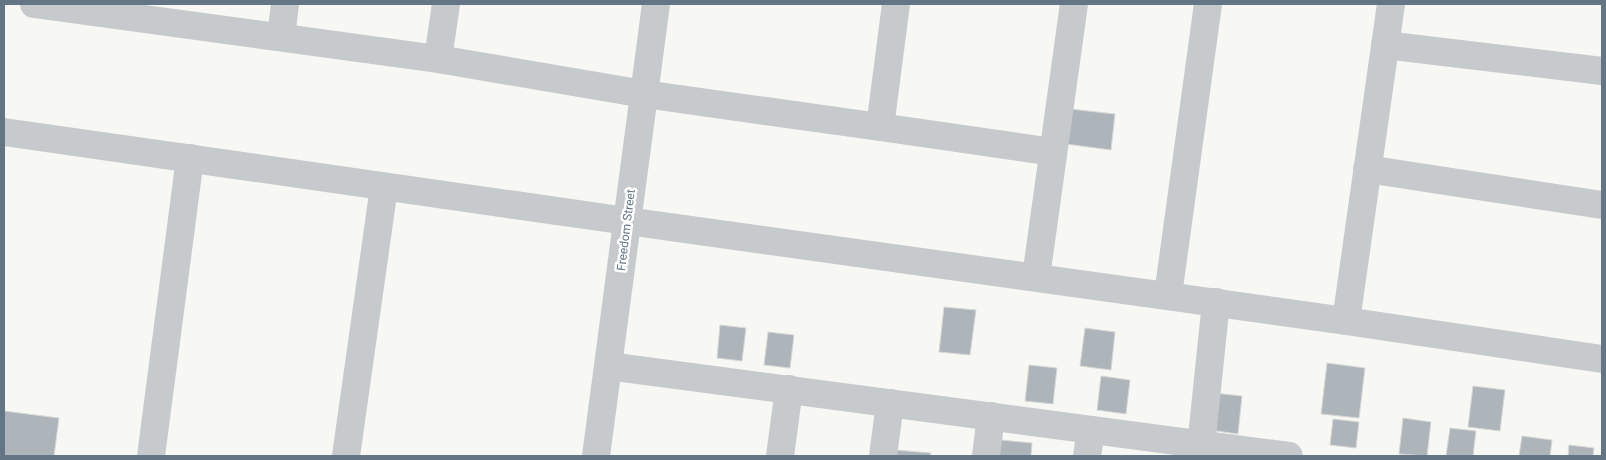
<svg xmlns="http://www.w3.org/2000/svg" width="1606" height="460" viewBox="0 0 1606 460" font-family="Roboto,sans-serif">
	<rect width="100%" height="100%" fill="#f7f7f3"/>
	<!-- building -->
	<g fill="#adb5bb" stroke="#d8d8d6">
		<path d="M1070,109L1115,114L1111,150L1066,144Z"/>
		<path d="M944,307L976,310L970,355L939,352Z"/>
		<path d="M720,325L746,328L742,361L717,358Z"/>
		<path d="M1085,328L1115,332L1111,370L1080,366Z"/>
		<path d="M768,332L794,335L790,368L764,365Z"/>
		<path d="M1327,363L1365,368L1359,418L1321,414Z"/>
		<path d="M1029,365L1057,368L1053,404L1025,401Z"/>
		<path d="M1101,376L1130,380L1126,414L1097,410Z"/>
		<path d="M1473,386L1505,390L1500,431L1468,427Z"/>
		<path d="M1214,393L1242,396L1238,434L1210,430Z"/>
		<path d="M4,411L59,418L54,456H4Z"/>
		<path d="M1403,418L1431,422L1427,456L1399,454Z"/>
		<path d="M1333,419L1359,422L1356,448L1330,445Z"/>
		<path d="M1450,428L1476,431L1473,456H1446Z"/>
		<path d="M1522,436L1552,440L1550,456H1519Z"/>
		<path d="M1001,440L1032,443L1031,456H999Z"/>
		<path d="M1569,445L1594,448L1593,456H1568Z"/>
		<path d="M896,450L931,453L930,456H896Z"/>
	</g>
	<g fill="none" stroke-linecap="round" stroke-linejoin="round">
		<!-- minor -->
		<g stroke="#c6cacd" stroke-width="28">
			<path d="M34,4L438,59L644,94L880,127L896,4"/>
			<path d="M281,37L285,4"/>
			<path d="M1385,45L1602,71"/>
			<path d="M438,59L446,4"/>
			<path d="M880,127L1053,152"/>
			<path d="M4,132L627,221L1346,321L1602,359"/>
			<path d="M1367,169L1602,205"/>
			<path d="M1036,277L1074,4"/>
			<path d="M1168,295L1208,4"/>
			<path d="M1346,321L1391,4"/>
			<path d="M608,366L1289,456"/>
			<path d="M151,456L190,158"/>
			<path d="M346,456L384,187"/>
			<path d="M596,456L656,4"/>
			<path d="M780,456L789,389"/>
			<path d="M883,456L890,403"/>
			<path d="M986,456L991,416"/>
			<path d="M1087,456L1091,430"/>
			<path d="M1200,456L1216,302"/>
		</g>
	</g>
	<g text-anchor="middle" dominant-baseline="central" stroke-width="5" stroke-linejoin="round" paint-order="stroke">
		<!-- street labels -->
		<g font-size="12" fill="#647586" stroke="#fff">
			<text transform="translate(626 230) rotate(-83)">Freedom Street</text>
		</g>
	</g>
	<!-- border -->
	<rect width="1606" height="460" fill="none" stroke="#647586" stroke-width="10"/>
</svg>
